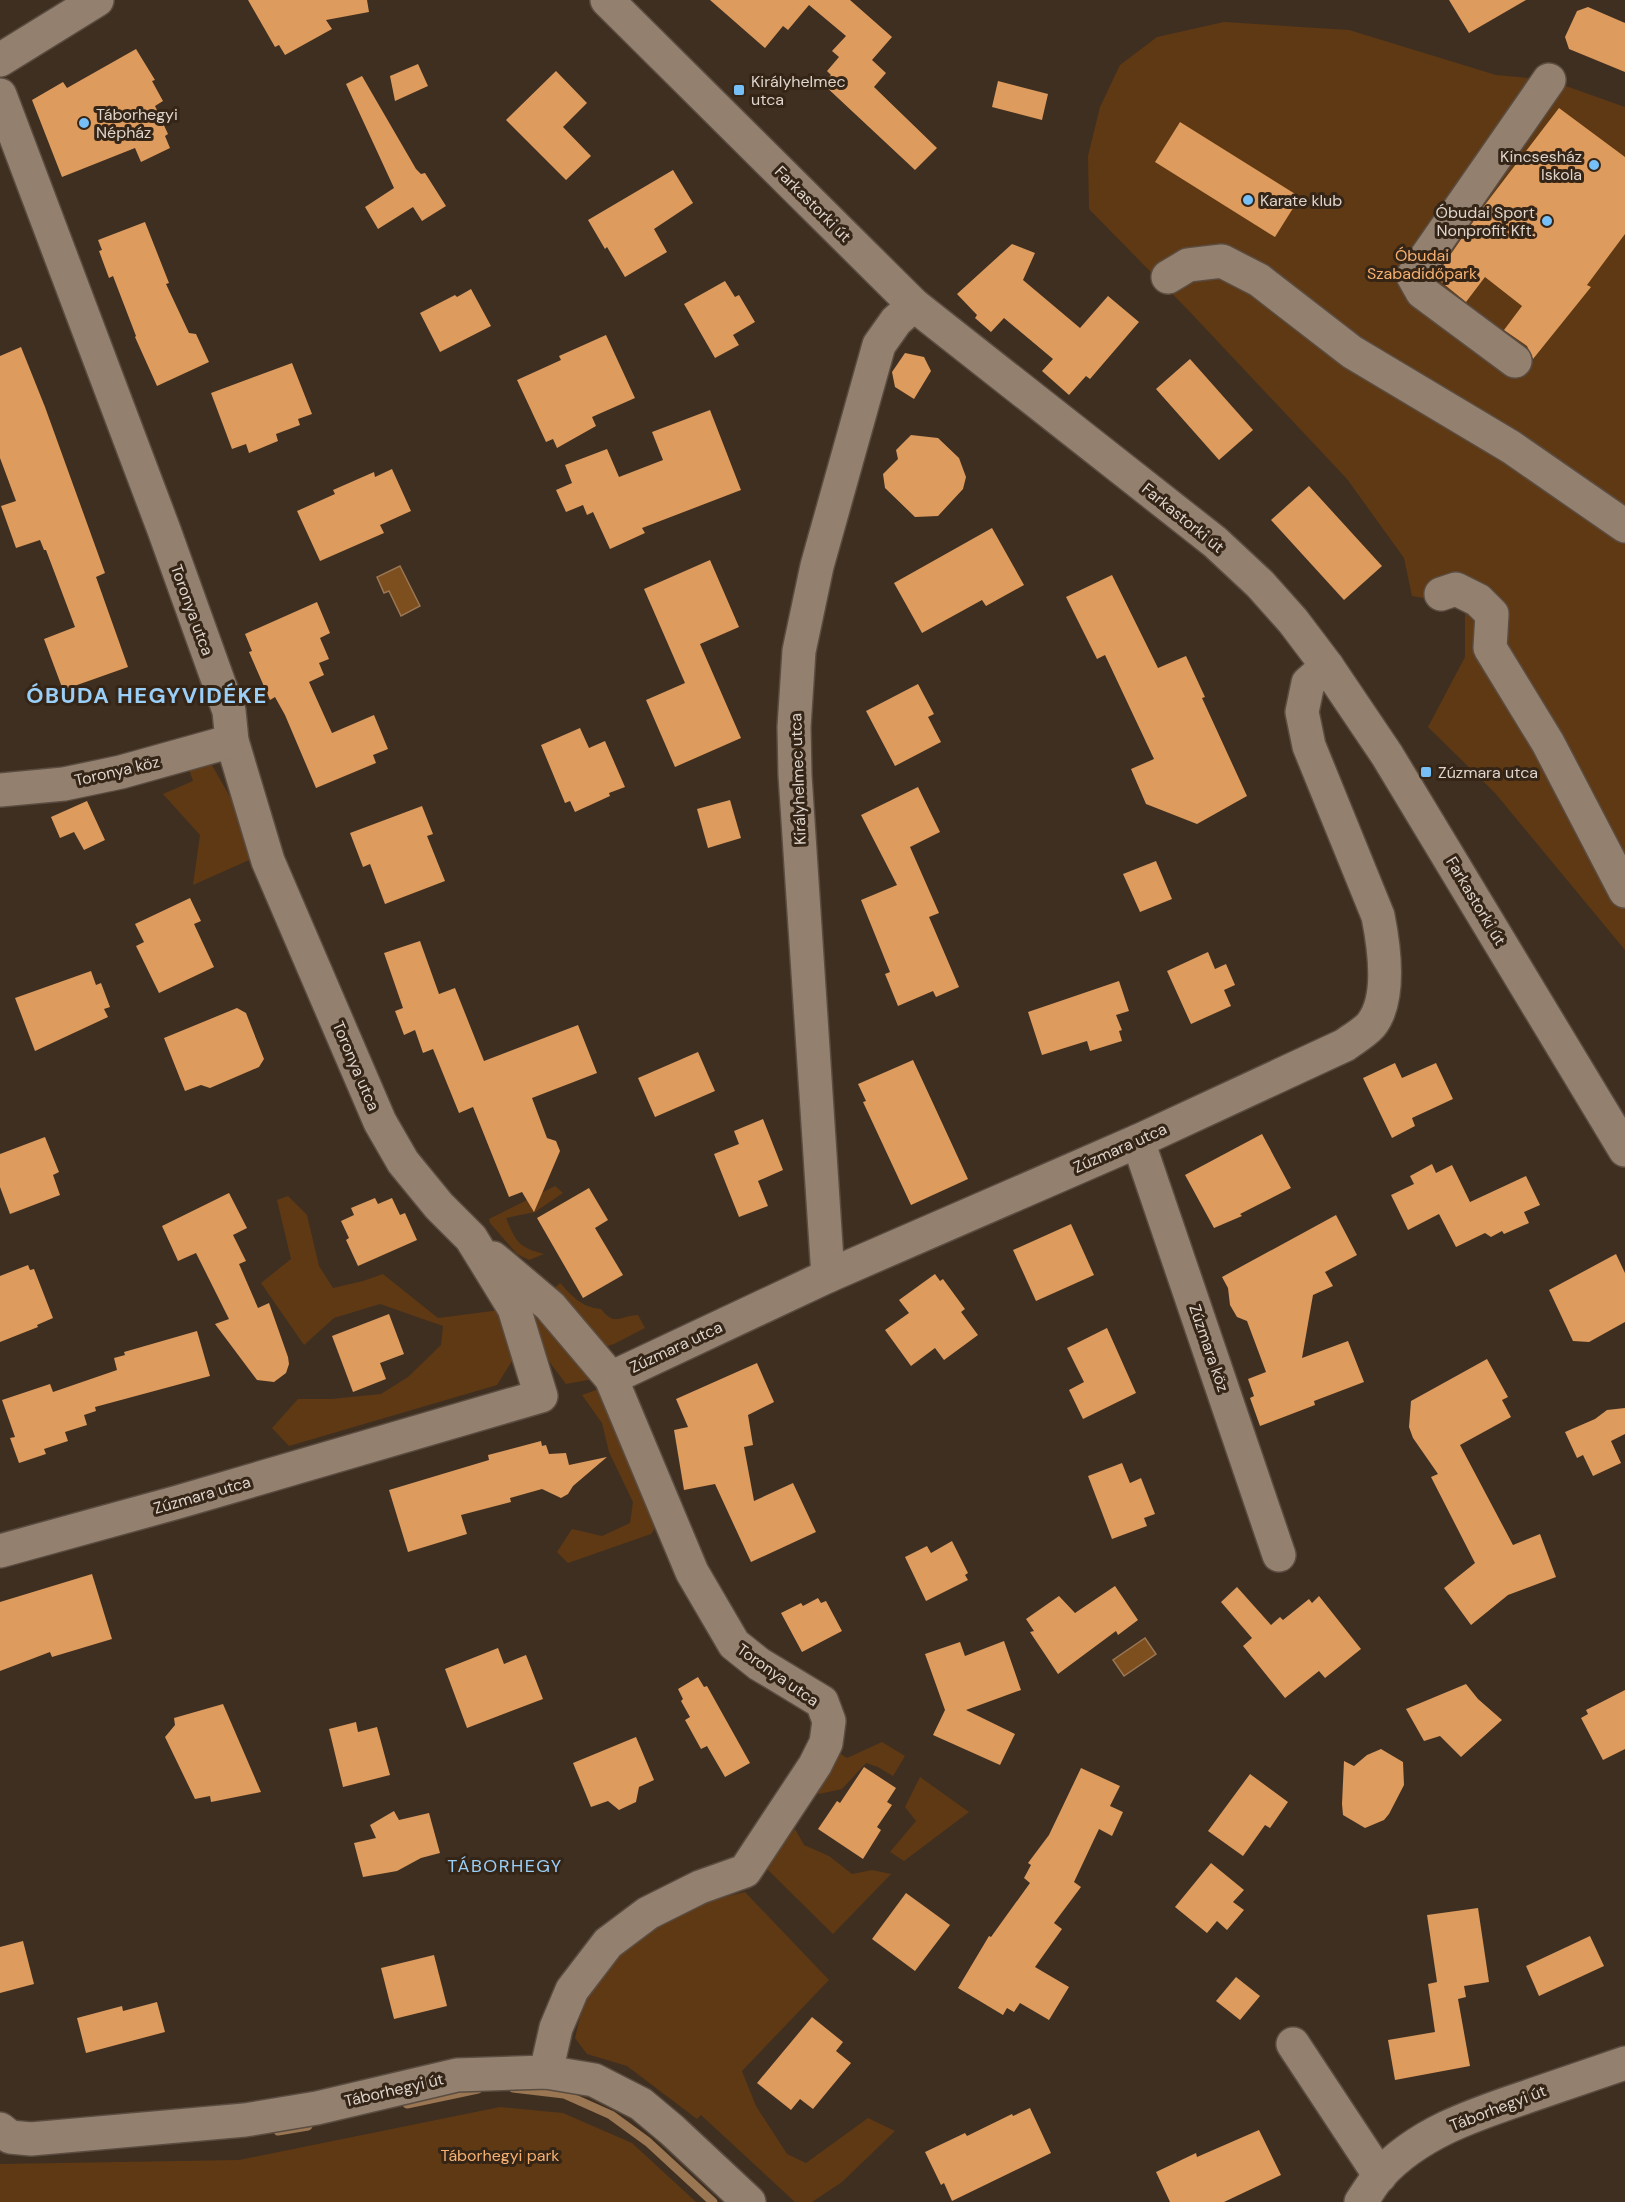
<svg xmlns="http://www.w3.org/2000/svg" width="1625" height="2202" viewBox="0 0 1625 2202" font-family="'DM Sans',sans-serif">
	<rect width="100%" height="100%" fill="#3f2f21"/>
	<!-- green -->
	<g fill="#5f3913">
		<path d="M1224,22L1349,30L1496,75L1549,80L1625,107V950L1495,793L1428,727L1465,657V605L1412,596L1404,558L1347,479L1190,312L1089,209L1088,156L1100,107L1120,65L1157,37Z"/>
		<path d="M209,760L245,823L256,857L193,885L200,835L163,794L193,781L188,766Z"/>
		<path d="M555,1186L563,1193L535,1212L506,1218C516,1242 518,1247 544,1254L529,1260L517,1254L490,1223L489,1219Z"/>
		<path d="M288,1196L307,1215L319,1266L333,1288L363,1281L383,1274L438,1318L500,1310L512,1361L497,1385L289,1446L272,1428L298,1399H331L381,1394L408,1377L441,1345L443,1326L380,1304L334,1318L304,1345L261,1283L291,1259L277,1200Z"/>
		<path d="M560,1283C573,1297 581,1307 601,1309C615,1327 619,1316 638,1315L645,1328L614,1344L601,1348L550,1293Z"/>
		<path d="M516,1290L599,1378L566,1384L528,1333Z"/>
		<path d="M602,1388L660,1521L651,1534L568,1563L557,1552L572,1529L602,1536L630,1523L633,1502L609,1452L602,1423L582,1395Z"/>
		<path d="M882,1742L905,1756L893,1776L878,1767L866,1763L842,1789L819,1794L810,1787L831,1748L847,1758Z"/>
		<path d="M920,1777L969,1812L904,1861L890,1852L916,1821L905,1807Z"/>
		<path d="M795,1829L804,1845L829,1856L852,1874L872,1870L891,1874L833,1934L765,1867Z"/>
		<path d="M745,1892L829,1980L742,2071L756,2106L787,2154L806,2163L868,2118L895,2131L842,2182L812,2202H795L701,2115L697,2119L627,2066L587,2054L575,2038L586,1992L625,1942L689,1906Z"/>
		<path d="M500,2107L563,2113L632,2143L696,2202H0V2164L239,2160Z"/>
	</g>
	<!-- water -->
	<g fill="#7d4e1e" stroke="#9a7652" stroke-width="1.5">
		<path d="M400,566L420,606L401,616L389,591L384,593L377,577Z"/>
		<path d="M1145,1638L1156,1654L1124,1676L1113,1660Z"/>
	</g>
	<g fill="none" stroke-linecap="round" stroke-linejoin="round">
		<!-- stream -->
		<g stroke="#9a7652" stroke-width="9">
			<path d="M513,2088L564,2094L611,2115L648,2142L713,2202"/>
			<path d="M407,2104L478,2089"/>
			<path d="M278,2131L308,2126"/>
		</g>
	</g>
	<!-- building -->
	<g fill="#dd9b5e">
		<path d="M248,0H367L369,12L326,20L332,29L285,55L279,45L275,47Z"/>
		<path d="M710,0H850L892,37L872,60L886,73L874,87L937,148L915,170L823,84L831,75L827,71L839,57L832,51L846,36L809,5L788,30L783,26L765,48Z"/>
		<path d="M1449,0H1526L1469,33Z"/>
		<path d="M1588,7L1625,23V72L1569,49L1565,37L1577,11Z"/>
		<path d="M136,49L155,80L152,81L163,101L155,106L168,134L165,136L170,148L141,162L135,148L62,177L32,100L63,82L67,88Z"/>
		<path d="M418,64L428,86L395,101L390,76Z"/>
		<path d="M556,71L587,103L563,127L591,156L566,180L506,120Z"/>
		<path d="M362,76L416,169L421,174L425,173L446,206L422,221L413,207L378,229L365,207L394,188L346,84Z"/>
		<path d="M998,81L1048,94L1042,120L992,107Z"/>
		<path d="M1559,108L1625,157V234L1587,285L1591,287L1533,359L1527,346L1504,330L1522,306L1485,277L1466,302L1435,277L1484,206Z"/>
		<path d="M1180,122L1300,197L1275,237L1155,162Z"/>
		<path d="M673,170L693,203L654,229L667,252L625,277L607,247L605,249L588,220Z"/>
		<path d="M145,222L169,283L166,284L189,333L196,334L209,362L157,386L135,337L136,336L113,276L109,278L99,251L102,250L98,240Z"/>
		<path d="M1012,244L1035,253L1023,280L1080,328L1108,296L1139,322L1090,379L1086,376L1069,395L1042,371L1053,359L1004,318L991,332L975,318L977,315L957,294Z"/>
		<path d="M725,281L735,297L739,295L755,322L733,335L739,345L715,358L684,304Z"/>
		<path d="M471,289L491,326L440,352L420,313L455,295L457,297Z"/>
		<path d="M606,335L635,398L592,417L596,426L557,448L553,439L546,442L517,380L561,360L559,356Z"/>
		<path d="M21,347L45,407L105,573L96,577L128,667L63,690L44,639L75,627L46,550H44L40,540L16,548L1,506L16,501L0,458V356Z"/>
		<path d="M905,353L924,357L931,371L914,399L895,387L892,372Z"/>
		<path d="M1190,359L1253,430L1219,460L1156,389Z"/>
		<path d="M292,363L312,414L298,419L300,425L276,434L278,441L249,453L246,444L232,449L211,393Z"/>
		<path d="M710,410L741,490L642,528L645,533L610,549L593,512L587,515L583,505L566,512L556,490L572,483L565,465L607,449L619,477L663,460L652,432Z"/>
		<path d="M911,435L938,438L959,458L966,477L963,489L938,516L915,517L885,488L883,474L898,459L896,450Z"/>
		<path d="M392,469L411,511L380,525L384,533L320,561L297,511L335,494L333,490L374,472L375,477Z"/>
		<path d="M1309,486L1382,566L1344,600L1271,520Z"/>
		<path d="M992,528L1024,585L986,606L982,600L922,633L894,583Z"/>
		<path d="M710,560L739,627L700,644L741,738L675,767L646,700L685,683L644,589Z"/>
		<path d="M1112,575L1158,668L1186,656L1205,697L1202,698L1247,796L1197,824L1146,804L1131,769L1154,759L1105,655L1097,659L1066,597Z"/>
		<path d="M317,602L330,633L320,638L329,659L319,663L324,675L309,682L332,733L374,715L388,749L373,755L376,763L316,788L285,715L275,697L270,700L249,652L252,651L245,634Z"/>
		<path d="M918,684L934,714L928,717L941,742L895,766L866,711Z"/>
		<path d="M580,728L589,748L605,741L625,787L609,793L610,796L575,812L570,801L565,803L541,745Z"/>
		<path d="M918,787L940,832L910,847L939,913L929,917L959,987L936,997L933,991L898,1006L885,974L890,972L861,900L897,885L861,815Z"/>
		<path d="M730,800L741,838L708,848L697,809Z"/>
		<path d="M87,801L105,840L84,850L74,832L60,838L51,817Z"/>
		<path d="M422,806L433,834L427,836L445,881L385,904L370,864L363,867L350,833Z"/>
		<path d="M1156,861L1172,899L1140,912L1123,874Z"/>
		<path d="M190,898L201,921L194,924L214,967L159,993L136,946L144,942L135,924Z"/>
		<path d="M420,941L439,994L455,988L484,1061L578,1025L597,1073L532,1098L547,1138L556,1141L560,1151L534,1212L522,1192L509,1197L473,1107L459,1113L433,1049L423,1053L415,1030L404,1035L395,1011L403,1008L384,953Z"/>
		<path d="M1208,952L1215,969L1226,964L1235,985L1224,990L1231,1006L1191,1024L1167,971Z"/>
		<path d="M91,971L96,985L101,983L110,1007L104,1009L108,1017L35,1051L15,998Z"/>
		<path d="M1119,981L1129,1011L1116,1015L1122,1030L1119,1031L1122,1041L1090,1051L1087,1041L1042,1055L1028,1012Z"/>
		<path d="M237,1008L246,1013L264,1059L259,1067L210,1088L201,1085L185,1091L164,1038Z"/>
		<path d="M698,1052L715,1091L655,1117L638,1078Z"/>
		<path d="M913,1060L968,1179L911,1205L863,1102L866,1101L858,1084Z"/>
		<path d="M1395,1063L1402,1078L1436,1063L1453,1099L1412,1118L1415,1126L1392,1138L1363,1078Z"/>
		<path d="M763,1119L783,1170L758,1181L768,1206L739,1217L714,1154L739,1144L734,1131Z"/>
		<path d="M1262,1134L1291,1188L1240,1214L1242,1216L1214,1228L1185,1175Z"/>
		<path d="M45,1137L59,1172L53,1175L60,1195L10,1214L0,1187V1154Z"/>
		<path d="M1432,1164L1436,1173L1452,1165L1470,1202L1526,1176L1540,1205L1524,1212L1529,1223L1504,1234L1502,1231L1491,1237L1485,1233L1456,1247L1439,1214L1408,1230L1391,1195L1414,1184L1410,1176Z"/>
		<path d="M589,1188L608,1220L595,1228L623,1275L583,1298L537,1218Z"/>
		<path d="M229,1193L247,1228L233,1235L246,1261L239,1264L258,1308L269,1303L288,1357L289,1364L286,1373L274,1382L257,1380L215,1324L229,1319L196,1253L178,1261L162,1226Z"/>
		<path d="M375,1198L378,1204L392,1198L400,1215L405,1213L417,1240L358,1266L346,1240L349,1238L341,1221L354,1215L351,1208Z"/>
		<path d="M1336,1215L1357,1255L1325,1272L1333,1286L1313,1295L1302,1358L1348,1341L1364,1382L1314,1401L1315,1405L1260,1426L1250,1398L1254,1396L1248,1379L1266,1372L1247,1321L1237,1317L1230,1305L1228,1288L1222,1277Z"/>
		<path d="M1071,1224L1094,1275L1036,1301L1013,1250Z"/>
		<path d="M1616,1254L1625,1273V1322L1589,1342L1573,1341L1549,1290Z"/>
		<path d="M28,1265L30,1270L34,1269L53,1318L37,1325L38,1327L0,1342V1276Z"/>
		<path d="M935,1274L940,1281L943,1279L965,1309L961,1312L978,1335L944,1360L935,1348L911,1366L885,1330L909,1313L899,1300Z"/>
		<path d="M389,1314L404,1354L380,1363L386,1379L353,1392L332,1336Z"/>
		<path d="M1107,1328L1136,1393L1083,1419L1069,1390L1084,1382L1067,1348Z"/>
		<path d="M197,1331L210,1376L95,1407L96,1411L84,1415L87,1425L65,1432L68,1441L44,1449L46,1454L19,1463L10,1438L15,1437L2,1400L50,1384L53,1392L117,1370L114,1358L125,1355L124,1352Z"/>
		<path d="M1487,1359L1508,1397L1502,1400L1511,1417L1460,1445L1513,1545L1540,1534L1556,1577L1508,1595L1471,1625L1444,1588L1475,1563L1431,1477L1438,1474L1413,1438L1409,1427L1411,1401Z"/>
		<path d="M757,1363L774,1402L748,1415L753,1445L744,1447L754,1501L793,1483L816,1532L751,1562L715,1484L684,1490L674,1430L688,1427L676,1399Z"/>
		<path d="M1625,1408V1434L1611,1441L1621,1463L1593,1476L1583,1455L1577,1458L1565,1432L1595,1419L1607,1410Z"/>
		<path d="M541,1441L542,1446L546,1445L549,1454L566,1453L569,1465L607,1457L573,1486L568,1494L561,1498L542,1489L510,1498L511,1502L461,1515L467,1534L408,1552L389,1490L489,1460L488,1455Z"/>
		<path d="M1122,1463L1130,1483L1141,1478L1155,1514L1144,1518L1147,1526L1112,1539L1088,1476Z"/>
		<path d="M952,1541L968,1573L965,1575L968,1580L926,1601L905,1557L927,1546L931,1553Z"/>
		<path d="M92,1574L112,1639L52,1657L50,1652L0,1671V1602Z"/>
		<path d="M1115,1586L1138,1620L1118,1635L1116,1631L1058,1674L1030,1632L1034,1631L1026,1619L1059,1596L1075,1613Z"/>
		<path d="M1237,1587L1271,1625L1280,1617L1283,1620L1309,1599L1312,1603L1319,1596L1361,1649L1325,1678L1319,1671L1285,1698L1243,1646L1252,1638L1221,1602Z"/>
		<path d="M818,1598L821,1603L826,1601L842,1631L802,1652L781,1613L801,1603L803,1606Z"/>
		<path d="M1004,1641L1021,1690L966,1710L1015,1734L1000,1765L933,1735L945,1710L925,1654L960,1642L965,1656Z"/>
		<path d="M498,1648L504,1664L526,1655L543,1699L467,1728L445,1669Z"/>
		<path d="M698,1677L704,1687L707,1686L750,1763L725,1777L707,1746L701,1749L685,1720L690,1717L681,1701L683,1699L678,1689Z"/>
		<path d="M1466,1684L1478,1699L1502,1720L1461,1757L1440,1736L1424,1741L1406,1709Z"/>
		<path d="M1625,1690V1749L1603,1760L1581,1718L1588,1714L1586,1710Z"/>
		<path d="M223,1704L261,1792L211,1802L210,1796L195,1799L165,1737L175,1725L174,1718Z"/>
		<path d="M356,1722L358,1732L377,1727L390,1775L343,1787L329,1729Z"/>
		<path d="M636,1737L654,1780L639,1787L636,1802L619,1810L608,1801L591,1807L573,1763Z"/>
		<path d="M1381,1749L1403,1762L1404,1785L1389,1814L1384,1820L1365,1828L1343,1815L1342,1804L1344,1761L1354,1766L1367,1755Z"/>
		<path d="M864,1767L896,1788L887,1802L892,1805L877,1827L881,1830L863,1859L818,1829L837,1801L840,1803Z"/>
		<path d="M1081,1768L1120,1786L1110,1806L1123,1812L1112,1836L1099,1829L1074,1882L1081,1887L1054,1923L1062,1929L1035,1967L1069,1987L1049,2020L1020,2003L1014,2012L1007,2008L1003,2015L958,1988L989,1936L991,1937L1030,1883L1024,1878L1031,1865L1028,1863L1049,1835Z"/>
		<path d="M1250,1774L1288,1802L1270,1828L1265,1825L1243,1856L1208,1831Z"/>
		<path d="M394,1811L399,1820L429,1813L440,1853L421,1858L397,1871L363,1877L354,1843L376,1838L370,1825Z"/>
		<path d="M1211,1863L1244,1890L1233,1902L1244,1910L1227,1930L1217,1921L1207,1933L1175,1907Z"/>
		<path d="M906,1893L950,1925L915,1971L872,1939Z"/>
		<path d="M1478,1908L1489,1982L1464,1986L1466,1997L1458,1999L1470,2066L1395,2080L1388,2040L1435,2032L1428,1984L1437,1982L1427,1915Z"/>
		<path d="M1590,1936L1604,1966L1539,1996L1526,1966Z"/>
		<path d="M23,1941L34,1984L0,1993V1947Z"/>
		<path d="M434,1955L447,2006L394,2019L381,1968Z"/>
		<path d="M1236,1977L1260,1996L1240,2020L1216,2001Z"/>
		<path d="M157,2002L165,2032L86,2053L77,2018L122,2006L123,2011Z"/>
		<path d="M812,2017L843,2042L836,2051L851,2063L813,2109L800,2099L791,2110L757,2083Z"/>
		<path d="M1030,2108L1051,2153L952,2201L944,2183L941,2185L925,2152L965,2133L967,2136L1012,2114L1013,2116Z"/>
		<path d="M1259,2130L1281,2175L1224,2202H1170L1156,2172L1196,2153L1197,2157Z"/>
	</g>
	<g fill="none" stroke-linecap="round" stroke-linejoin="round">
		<!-- minor casing -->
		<g stroke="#5a4c40" stroke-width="36">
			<g id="minor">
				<path d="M607,0L914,305L1215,542L1260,584L1293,621L1327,666L1387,755L1625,1150"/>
				<path d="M0,60L97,0"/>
				<path d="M0,95L164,530L229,711L232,741L268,861L380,1122L403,1162L439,1206L471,1238L514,1308L541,1396L178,1502L0,1551"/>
				<path d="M1168,277L1188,265L1222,261L1259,280L1352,352L1511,447L1625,526"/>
				<path d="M1515,361L1422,292L1413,276L1549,80"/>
				<path d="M1441,594L1456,589L1478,600L1492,614L1490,648L1548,743L1625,891"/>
				<path d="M0,790L64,784L121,772L232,741"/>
				<path d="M1138,1141L1279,1555"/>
				<path d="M493,1258L550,1306L611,1378L692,1572L734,1644L759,1664L822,1702L829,1721L826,1743L815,1765L745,1871L700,1887L648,1913L608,1943L572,1990L556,2028L546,2072"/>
				<path d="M828,1276L795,775L794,727L799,651L817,566L879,345L896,321L914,305"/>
				<path d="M611,1378L828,1276L1138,1141L1345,1045C1353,1039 1364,1033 1371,1025C1392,999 1384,946 1378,916L1309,746L1302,712L1308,683L1327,666"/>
				<path d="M1293,2044L1380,2176"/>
				<path d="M0,2129L10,2137L31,2139L245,2120L317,2108L457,2075L546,2072L594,2080L641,2104L672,2130L749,2202"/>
				<path d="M1361,2202C1367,2193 1373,2183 1380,2175C1419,2132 1476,2114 1529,2096C1561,2085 1593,2074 1625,2063"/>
			</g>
		</g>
		<!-- minor -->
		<use href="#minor" stroke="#93806f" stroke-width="33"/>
	</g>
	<!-- markers -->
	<g fill="#77c0f7" stroke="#352517" stroke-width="2">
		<rect x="733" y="84" width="12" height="12" rx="3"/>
		<circle cx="84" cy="123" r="6"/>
		<circle cx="1594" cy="165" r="6"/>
		<circle cx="1248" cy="200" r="6"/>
		<circle cx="1547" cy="221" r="6"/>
		<rect x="1420" y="766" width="12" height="12" rx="3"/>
	</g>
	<g text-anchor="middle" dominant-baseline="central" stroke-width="6" stroke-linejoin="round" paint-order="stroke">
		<!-- poi labels -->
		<g font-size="16" fill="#dfd5cc" stroke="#352517" text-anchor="start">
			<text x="751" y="81">Királyhelmec<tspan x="751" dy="18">utca</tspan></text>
			<text x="96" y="114">Táborhegyi<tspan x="96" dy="18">Népház</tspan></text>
			<text x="1582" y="156" text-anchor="end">Kincsesház<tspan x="1582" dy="18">Iskola</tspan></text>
			<text x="1260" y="200">Karate klub</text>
			<text x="1535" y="212" text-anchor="end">Óbudai Sport<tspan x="1535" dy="18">Nonprofit Kft.</tspan></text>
			<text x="1438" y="772">Zúzmara utca</text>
		</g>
		<!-- street labels -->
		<g font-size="16" fill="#dfd5cc" stroke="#352517">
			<text transform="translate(813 204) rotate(45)">Farkastorki út</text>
			<text transform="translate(1183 518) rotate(39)">Farkastorki út</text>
			<text transform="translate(192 610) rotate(70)">Toronya utca</text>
			<text transform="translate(117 771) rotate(-13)">Toronya köz</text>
			<text transform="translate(798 779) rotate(-92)">Királyhelmec utca</text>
			<text transform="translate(1476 901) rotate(59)">Farkastorki út</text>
			<text transform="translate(356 1066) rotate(67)">Toronya utca</text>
			<text transform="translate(1120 1148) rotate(-24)">Zúzmara utca</text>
			<text transform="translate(676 1347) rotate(-25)">Zúzmara utca</text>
			<text transform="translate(1209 1348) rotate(71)">Zúzmara köz</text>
			<text transform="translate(202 1495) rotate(-16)">Zúzmara utca</text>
			<text transform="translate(778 1675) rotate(35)">Toronya utca</text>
			<text transform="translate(394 2090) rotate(-13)">Táborhegyi út</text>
			<text transform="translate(1498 2108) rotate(-21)">Táborhegyi út</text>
		</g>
		<!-- park labels -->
		<g font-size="16" fill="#f6b172" stroke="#352517">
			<text x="1422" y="255">Óbudai<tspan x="1422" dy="18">Szabadidőpark</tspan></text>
			<text x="500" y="2155">Táborhegyi park</text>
		</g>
		<!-- neighbourhood labels -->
		<g font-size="18" letter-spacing="1.5" fill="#9acff8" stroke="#352517">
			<text x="505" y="1866">TÁBORHEGY</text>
		</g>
		<!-- district labels -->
		<g font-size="22" font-weight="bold" letter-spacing="1.5" fill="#9acff8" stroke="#352517">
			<text x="147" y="695">ÓBUDA HEGYVIDÉKE</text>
		</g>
	</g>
</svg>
